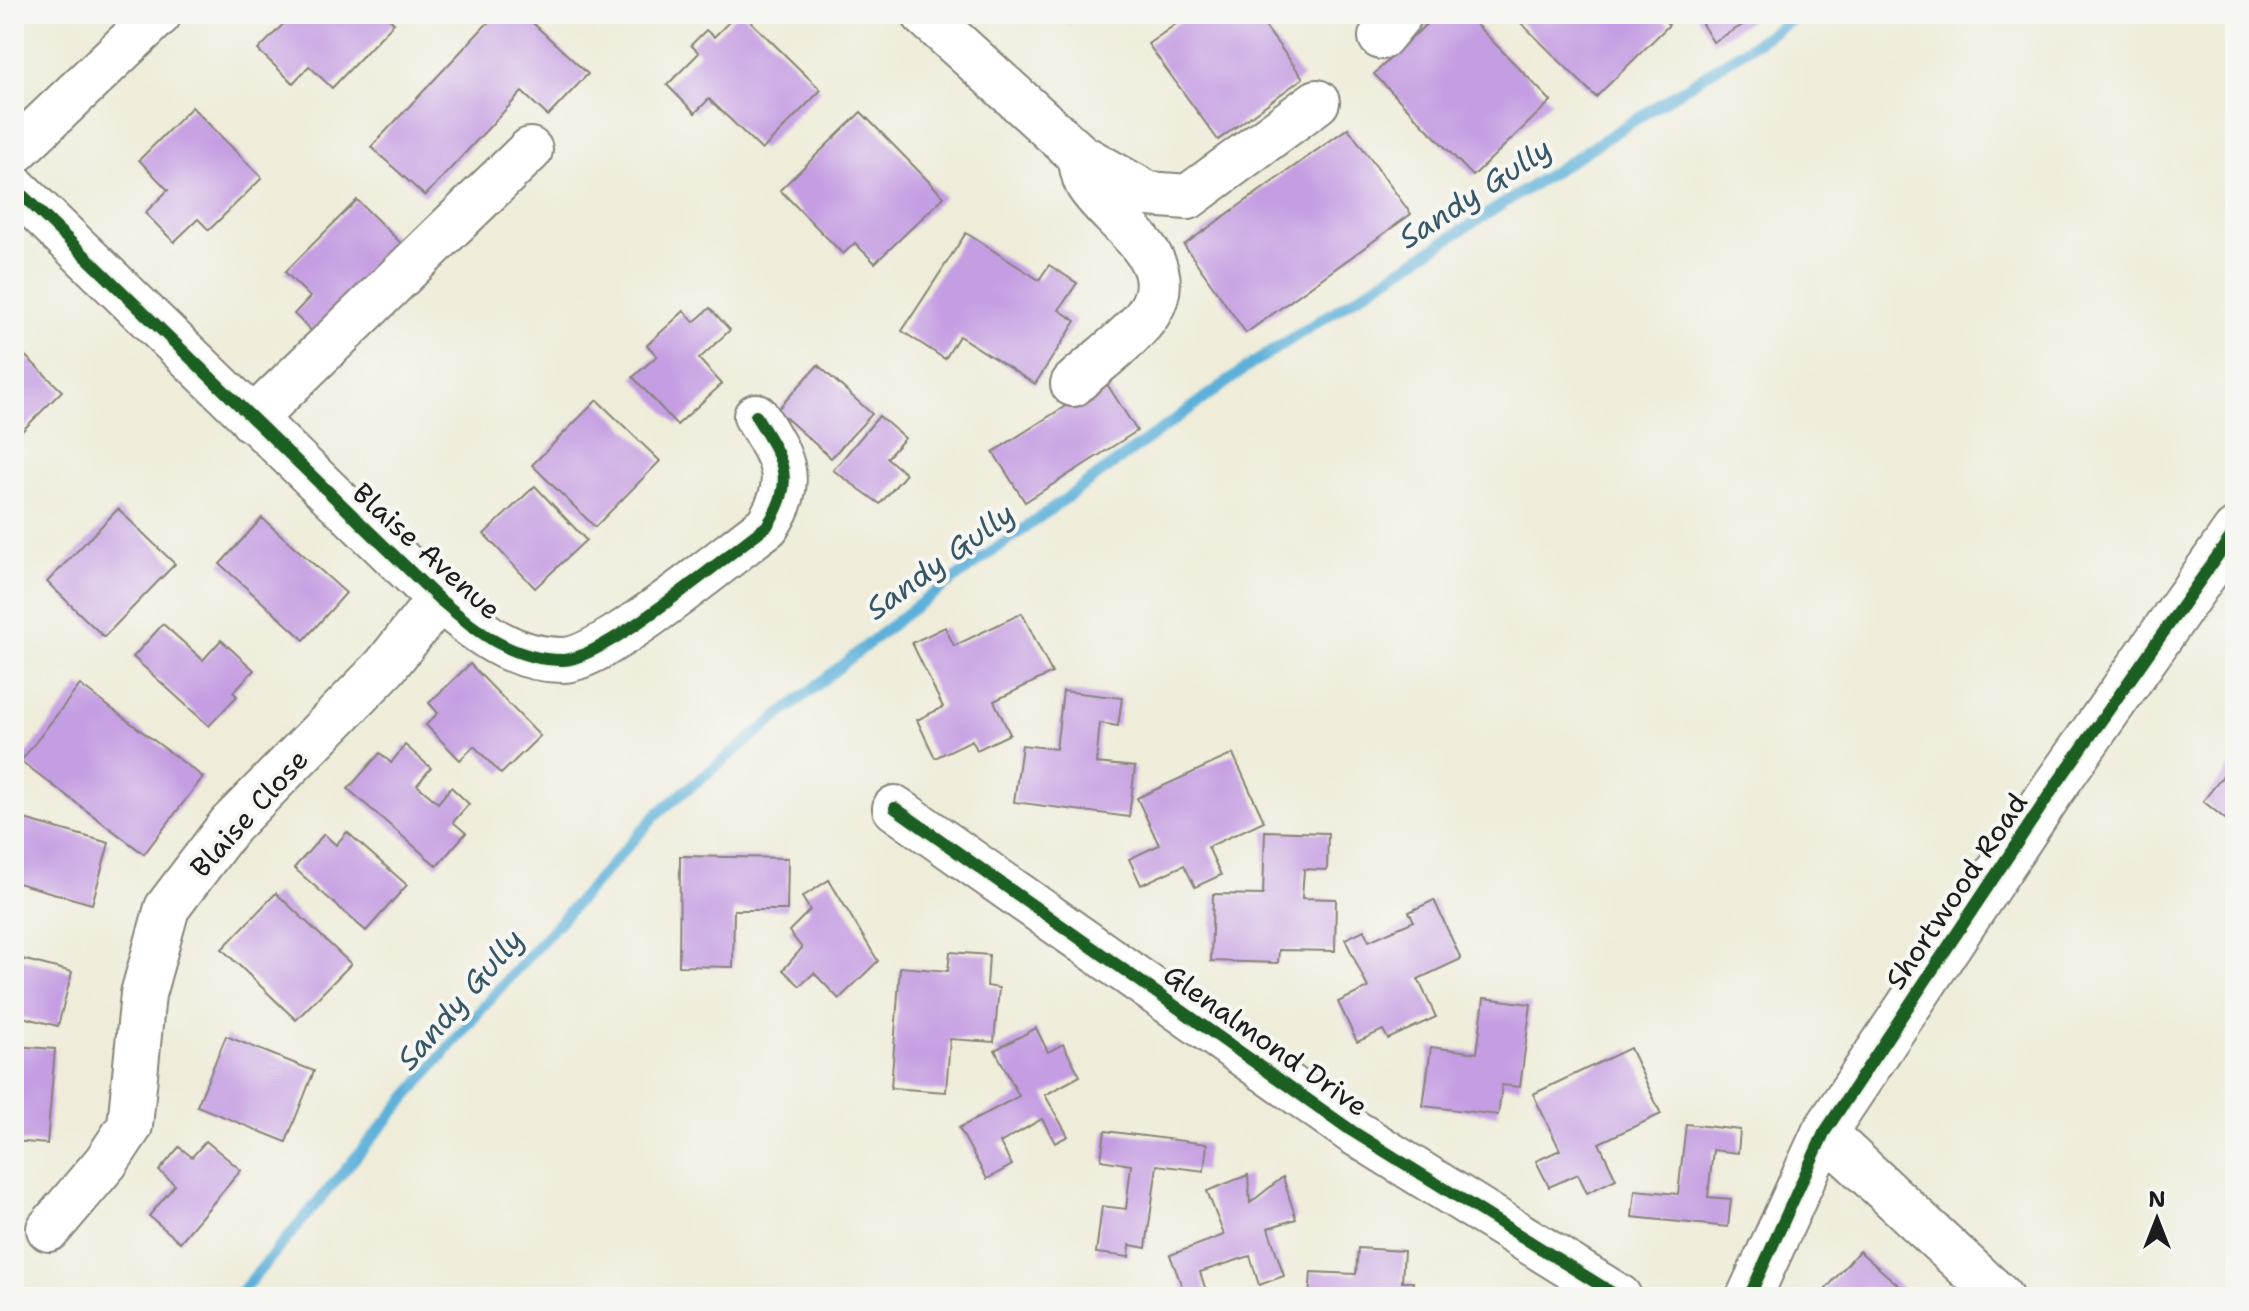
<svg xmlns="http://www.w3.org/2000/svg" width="2249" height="1311" viewBox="0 0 2249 1311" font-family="'Shantell Sans',sans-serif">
	<rect width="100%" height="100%" fill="#f6f6f2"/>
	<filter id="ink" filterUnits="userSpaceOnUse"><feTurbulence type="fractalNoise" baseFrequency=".0125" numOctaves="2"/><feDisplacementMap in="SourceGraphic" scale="16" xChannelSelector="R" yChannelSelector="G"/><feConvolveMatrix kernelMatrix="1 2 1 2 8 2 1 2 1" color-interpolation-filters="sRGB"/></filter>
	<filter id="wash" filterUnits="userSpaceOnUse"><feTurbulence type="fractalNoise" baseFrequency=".006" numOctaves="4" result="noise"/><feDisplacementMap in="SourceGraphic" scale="32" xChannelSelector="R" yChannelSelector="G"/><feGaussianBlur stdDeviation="1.8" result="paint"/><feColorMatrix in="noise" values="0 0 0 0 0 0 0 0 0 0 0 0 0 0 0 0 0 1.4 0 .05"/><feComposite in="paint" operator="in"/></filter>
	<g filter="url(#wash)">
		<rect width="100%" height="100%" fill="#efecd9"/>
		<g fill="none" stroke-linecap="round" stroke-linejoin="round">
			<!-- stream -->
			<path stroke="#5db0d9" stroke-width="11" d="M237,1297L496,992L659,812L903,616L1252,364L1801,14"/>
		</g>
		<g id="blocks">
			<!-- building -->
			<g fill="#c59de2">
				<path d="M293,14L304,17L307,14H384L394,23L332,88L309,66L293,83L258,50Z"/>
				<path d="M496,14H523L588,74L548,116L522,92L425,196L371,147Z"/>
				<path d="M737,14H743L821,90L762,150L709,99L695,113L667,85L699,53L691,45L706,30L714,37Z"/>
				<path d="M1059,14H1079L1068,24Z"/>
				<path d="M1190,14H1256L1303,78L1218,140L1148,44Z"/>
				<path d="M1437,14H1466L1551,101L1473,176L1374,74Z"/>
				<path d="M1512,14H1658L1669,25L1596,97Z"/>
				<path d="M1696,14H1762L1713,42Z"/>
				<path d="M192,107L262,178L209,230L198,219L174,242L145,213L168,190L139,160Z"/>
				<path d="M861,112L944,197L875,263L855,243L843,254L780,190Z"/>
				<path d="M1348,128L1411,214L1246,333L1184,245Z"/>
				<path d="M357,200L415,257L327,346L294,314L310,297L285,272Z"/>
				<path d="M966,233L1039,280L1049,265L1077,283L1059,310L1076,321L1035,384L959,336L945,359L902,331Z"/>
				<path d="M710,308L730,330L699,359L722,384L677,425L633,377L657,356L647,345L684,311L694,322Z"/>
				<path d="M14,345L62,391L14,439Z"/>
				<path d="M818,365L872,414L831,458L777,410Z"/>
				<path d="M1105,381L1137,431L1025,502L993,452Z"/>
				<path d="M597,400L660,461L595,527L532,465Z"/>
				<path d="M879,416L905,438L887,458L906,474L880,504L833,470Z"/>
				<path d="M535,486L586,540L535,588L484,534Z"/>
				<path d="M118,509L175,564L104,637L47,582Z"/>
				<path d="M262,518L346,593L304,640L220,564Z"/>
				<path d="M1022,613L1052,673L994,701L1010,734L977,750L972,740L935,758L917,720L943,707L912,643L945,627L954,646Z"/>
				<path d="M163,624L203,660L221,640L254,670L233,692L237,696L209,726L133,657Z"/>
				<path d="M470,664L540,736L501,774L474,746L460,760L426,725L438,713L429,703Z"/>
				<path d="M80,685L203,777L144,854L21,761Z"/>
				<path d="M1063,691L1122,698L1118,726L1100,723L1096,763L1135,767L1129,817L1014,802L1022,745L1056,749Z"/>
				<path d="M405,745L431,768L417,785L438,803L451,787L469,804L453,822L466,833L437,866L348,789L380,753L391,763Z"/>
				<path d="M1233,754L1264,821L1208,847L1221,875L1195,887L1184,865L1141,885L1129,859L1159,845L1137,798Z"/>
				<path d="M2235,761V827L2203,801Z"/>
				<path d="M21,818L109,843L92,904L14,882V844Z"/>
				<path d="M1265,831L1328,833L1327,870L1304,869L1302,898L1336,899L1335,951L1279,950L1278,963L1211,961L1213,894L1263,895Z"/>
				<path d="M347,832L407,885L366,931L294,868L324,834L336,845Z"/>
				<path d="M680,856L788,858L787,910H734L733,967L679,966Z"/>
				<path d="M829,880L878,961L839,999L814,973L800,986L783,970L802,948L789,931L810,910L802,897Z"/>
				<path d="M276,893L351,964L296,1020L222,949Z"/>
				<path d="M1434,900L1461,959L1418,979L1436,1017L1388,1039L1383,1030L1357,1042L1338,1002L1368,988L1345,939L1364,930L1369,941L1414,921L1409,912Z"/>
				<path d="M950,952L989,955L987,986L999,988L994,1042L950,1039L946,1092L891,1088L900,967L948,971Z"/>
				<path d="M14,957L72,972L58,1026L14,1015Z"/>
				<path d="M1484,998L1531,1004L1520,1087L1502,1085L1498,1115L1423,1106L1431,1047L1477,1053Z"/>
				<path d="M1036,1028L1048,1052L1063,1044L1080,1076L1045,1095L1068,1136L1055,1143L1042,1119L1000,1143L1012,1165L987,1179L959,1128L1019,1096L995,1050Z"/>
				<path d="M226,1036L314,1071L286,1142L197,1106Z"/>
				<path d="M14,1046L55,1049L47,1144L14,1141Z"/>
				<path d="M1630,1048L1661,1114L1599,1143L1616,1179L1587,1193L1578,1174L1549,1187L1536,1161L1560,1150L1533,1094Z"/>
				<path d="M1686,1124L1740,1130L1738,1153L1713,1150L1708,1197L1731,1199L1728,1227L1632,1217L1635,1190L1678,1194Z"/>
				<path d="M1105,1131L1207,1144L1204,1171L1157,1165L1146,1248L1130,1245L1129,1257L1096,1253L1102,1206L1126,1209L1131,1165L1101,1160Z"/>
				<path d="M206,1141L241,1170L180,1242L149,1216L175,1185L159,1171L179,1147L192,1157Z"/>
				<path d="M1248,1175L1250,1203L1283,1177L1296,1219L1268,1228L1284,1276L1259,1285L1250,1256L1200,1272L1208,1297H1186L1170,1255L1224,1235L1207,1191Z"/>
				<path d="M1358,1248L1404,1251L1402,1282H1413L1412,1297H1309L1311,1272L1356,1274Z"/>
				<path d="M1859,1251L1912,1297H1819Z"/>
			</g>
		</g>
	</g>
	<g filter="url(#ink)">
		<use href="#blocks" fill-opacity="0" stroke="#86847a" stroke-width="2"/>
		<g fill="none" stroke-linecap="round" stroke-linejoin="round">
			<!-- minor casing -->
			<g stroke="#86847a" stroke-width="48">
				<g id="minor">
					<path d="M924,14L1080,156L1148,194L1188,197L1317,102"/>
					<path d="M1381,37L1400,14"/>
					<path d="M14,152L159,14"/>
					<path d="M14,187L439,599C476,630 510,660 563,660C603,660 728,554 767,526C797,479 783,460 756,416"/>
					<path d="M1073,384C1093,365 1137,333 1149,312C1182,258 1113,224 1088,185C1083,177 1082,166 1080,156"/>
					<path d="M252,420L530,150"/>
					<path d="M895,808L1352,1131L1619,1297"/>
					<path d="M1824,1133L2000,1297"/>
					<path d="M49,1229L106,1162L130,1126L143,994L167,908L230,825L385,667L439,599"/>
					<path d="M1749,1297L1824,1133L2055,786L2235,531"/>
				</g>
			</g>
			<!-- minor -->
			<use href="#minor" stroke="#fff" stroke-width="44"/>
			<!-- cycleway casing -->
			<g stroke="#f6f6f2" stroke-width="17">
				<g id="cycleway">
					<path d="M14,187L439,599C476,630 510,660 563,660C603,660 728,554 767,526C797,479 783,460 756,416"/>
					<path d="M895,808L1352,1131L1619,1297"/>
					<path d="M1749,1297L1824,1133L2055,786L2235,531"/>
				</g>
			</g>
			<!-- cycleway -->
			<use href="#cycleway" stroke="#1b5e20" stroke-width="12"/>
		</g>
	</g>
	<g text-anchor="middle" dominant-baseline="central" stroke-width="8" stroke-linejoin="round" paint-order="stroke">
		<!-- street labels -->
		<g font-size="28" fill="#1c1c1c" stroke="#f6f6f2">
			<text transform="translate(427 551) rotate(42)">Blaise Avenue</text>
			<text transform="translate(249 813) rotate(-48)">Blaise Close</text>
			<text transform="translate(1956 891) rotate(-56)">Shortwood Road</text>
			<text transform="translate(1266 1040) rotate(35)">Glenalmond Drive</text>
		</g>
		<!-- water labels -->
		<g font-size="30" font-style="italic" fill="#365768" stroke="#f6f6f2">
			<text transform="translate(1475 193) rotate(-33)">Sandy Gully</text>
			<text transform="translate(940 561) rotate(-36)">Sandy Gully</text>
			<text transform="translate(460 999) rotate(-49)">Sandy Gully</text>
		</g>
	</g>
	<!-- margin -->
	<rect width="2249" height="1311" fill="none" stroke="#f6f6f2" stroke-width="48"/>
	<!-- north arrow -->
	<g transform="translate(2157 1219)" stroke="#f6f6f2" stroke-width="6" paint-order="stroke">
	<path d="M0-6L14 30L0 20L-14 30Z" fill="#1c1c1c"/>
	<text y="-12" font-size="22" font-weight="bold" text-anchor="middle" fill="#1c1c1c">N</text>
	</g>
</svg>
